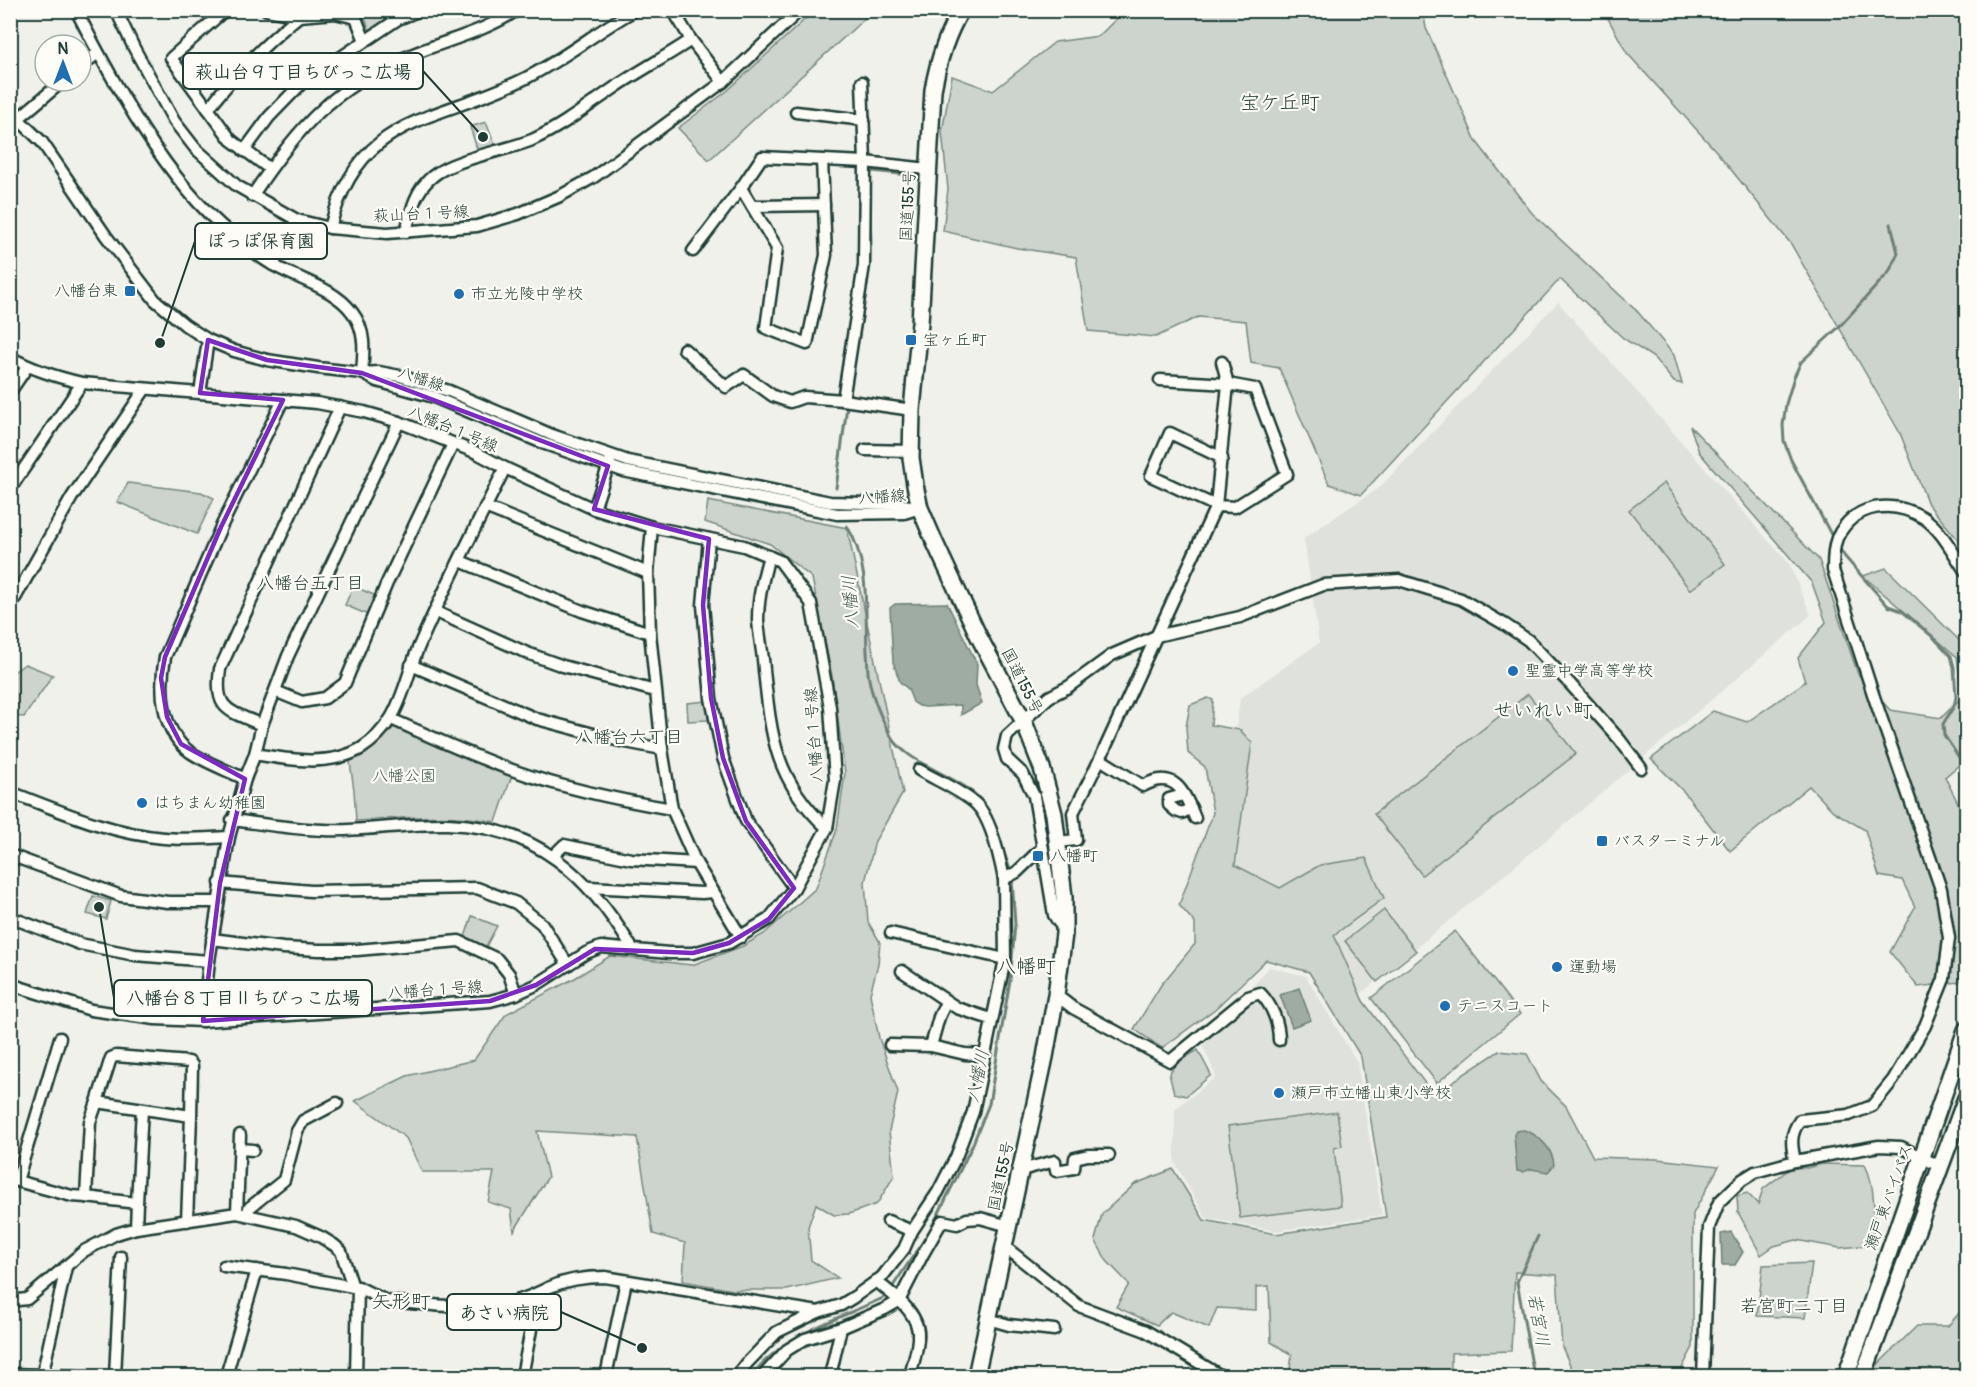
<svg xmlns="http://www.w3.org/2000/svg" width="1977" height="1387" viewBox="0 0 1977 1387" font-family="Pangolin,'Klee One',sans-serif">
	<rect width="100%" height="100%" fill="#f0f1eb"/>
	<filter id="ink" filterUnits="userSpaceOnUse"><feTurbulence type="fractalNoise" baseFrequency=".0167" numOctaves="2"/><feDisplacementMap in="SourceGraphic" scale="12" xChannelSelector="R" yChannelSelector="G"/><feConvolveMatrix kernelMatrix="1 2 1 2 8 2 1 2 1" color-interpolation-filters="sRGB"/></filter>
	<g filter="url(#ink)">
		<!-- built -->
		<g fill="#dfe2dc">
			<path d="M1558,302L1790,565L1811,615L1557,831L1351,1002L1324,961L1211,930L1240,698L1319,643L1304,538L1380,487Z"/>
			<path d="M1269,967L1306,976L1357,1062L1382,1215L1276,1231L1206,1218L1175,1163V1109L1216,1077L1203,1046Z"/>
		</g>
		<!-- green -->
		<g fill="#cdd3cd" stroke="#768880" stroke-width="1.5">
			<path d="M362,11H402L370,31Z"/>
			<path d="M814,11H873L709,160L678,128L727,91Z"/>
			<path d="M1124,11H1423L1426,28L1476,141L1532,213L1637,311L1674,355L1682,384L1674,382L1654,358L1623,338L1560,279L1361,495L1329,484L1279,368L1251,363L1246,321L1198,317L1156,337L1088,331L1076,257L1017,248L943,231L948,189L942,132L952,76L993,91L1055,42L1099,36Z"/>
			<path d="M1604,11H1966V549L1928,504L1900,433L1791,244L1716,151L1627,53Z"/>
			<path d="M486,122L496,147L478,152L470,127Z"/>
			<path d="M1690,426L1819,560L1858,674L1890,710L1941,718L1962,697L1957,657L1863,576L1886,568L1966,647V759L1945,777L1966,819V859L1959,880L1966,913V948L1959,982L1918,987L1890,952L1915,907L1902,880L1879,876L1865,830L1833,811L1809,786L1730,851L1684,792L1651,759L1713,711L1747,722L1805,682L1798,658L1826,622L1812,583L1699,452Z"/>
			<path d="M128,483L201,492L214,498L197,534L117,502Z"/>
			<path d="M1664,483L1725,564L1690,590L1629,510Z"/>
			<path d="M708,501L847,528L903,793L875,841L865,882L868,922L880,942L878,964L870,994L879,1038L898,1092L889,1131L894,1176L877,1204L849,1214L834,1215L816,1204L808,1227L811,1260L838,1278L787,1290H733L683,1281L685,1243L653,1234L637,1137L537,1131L548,1177L514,1231L511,1209L488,1202L494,1172H422L406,1138L355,1101L407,1076L474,1060L506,1014L575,978L610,956L692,965L743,946L764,934L816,888L837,829L845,773L832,676L812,578L770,544L705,522Z"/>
			<path d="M353,586L376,596L368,615L345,605Z"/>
			<path d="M25,664L53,675L24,717L11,716V674Z"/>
			<path d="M1528,694L1576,754L1422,875L1374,814Z"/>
			<path d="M1208,698L1213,700L1211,725L1240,730L1252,743L1235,865L1280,888L1320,865L1366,858L1384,898L1334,935L1363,1001L1436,1098L1455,1080L1499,1051L1527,1054L1541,1081L1566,1106L1593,1157L1657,1159L1719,1166L1693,1214V1347L1678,1376H1575L1562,1347L1557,1275L1515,1272L1511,1351L1451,1353V1376H1289L1292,1355L1271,1342L1269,1286L1256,1287V1310L1217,1308L1209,1328L1171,1312L1157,1325L1116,1307L1129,1284L1107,1261L1095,1240L1102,1214L1135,1184L1173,1169L1204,1220L1276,1234L1386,1217L1361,1057L1309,972L1266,960L1215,1009L1162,1048L1134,1029L1161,985L1195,944V923L1179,905L1213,813L1205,767L1188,753L1186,727L1190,705Z"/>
			<path d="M707,701L708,720L688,721L687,703Z"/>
			<path d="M395,726L512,775L496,822C449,812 403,818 356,821L354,790L350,762L377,744Z"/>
			<path d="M93,896L111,901L106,919L87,914Z"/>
			<path d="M1384,910L1416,951L1377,982L1345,941Z"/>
			<path d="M472,916L497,926L485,948L464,940Z"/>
			<path d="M1455,931L1520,1014L1437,1083L1371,998Z"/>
			<path d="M1198,1050L1211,1075L1186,1096L1174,1093L1169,1074L1176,1063Z"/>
			<path d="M1337,1112L1342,1146L1334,1148L1341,1206L1240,1218L1228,1126Z"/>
			<path d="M1822,1164L1865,1165C1876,1185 1875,1222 1872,1245L1840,1248L1796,1240L1774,1246L1761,1255L1738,1212L1737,1196L1747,1193L1758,1204L1763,1189L1792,1167L1807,1168Z"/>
			<path d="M1812,1263L1805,1318L1757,1316L1763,1265Z"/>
			<path d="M1966,1305V1376H1866L1917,1326H1948Z"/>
		</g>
		<!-- water -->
		<g fill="#9faca4" stroke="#6c8077" stroke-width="1.5">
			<path d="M947,603L977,664L976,685L982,703L961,715V705L926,707L919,706L913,702L908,689L900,682L893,662L890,608L895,604Z"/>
			<path d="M1299,988L1311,1020L1292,1027L1280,995Z"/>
			<path d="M1524,1130C1539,1135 1553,1149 1554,1165L1548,1172L1531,1169L1523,1172L1517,1171L1514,1135L1516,1131Z"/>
			<path d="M1731,1232L1743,1252L1735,1265H1722L1721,1234Z"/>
		</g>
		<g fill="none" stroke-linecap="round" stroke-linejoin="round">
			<!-- stream -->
			<g stroke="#6c8077" stroke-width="3">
				<path d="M869,175L872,171L918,176"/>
				<path d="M870,212L871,244"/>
				<path d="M853,367L868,280"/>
				<path d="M836,488L847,406"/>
				<path d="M847,526C870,563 865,610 867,652C868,661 867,671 869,679C872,697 880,715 888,731C907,771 975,775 989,814"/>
				<path d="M1833,538L1791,460L1784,441L1783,425L1786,404L1794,377L1801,362L1840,326L1889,272L1898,253L1891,224"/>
				<path d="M1838,546L1845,557L1888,606L1902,611L1933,637L1951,656L1954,667L1956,697L1954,706L1943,724L1944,735L1958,756L1966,762"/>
				<path d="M1001,845L1011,872"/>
				<path d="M891,1289L930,1231L972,1146L989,1104L1010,980L1015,924L1012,879"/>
				<path d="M751,1376C785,1334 836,1320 883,1298L886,1294"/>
				<path d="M1534,1376L1517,1282L1538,1236"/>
			</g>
			<!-- minor casing -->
			<g stroke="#1f3d34" stroke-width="15">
				<g id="minor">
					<path d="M76,10C114,84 166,181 231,234C244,245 259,257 275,266C300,280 334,288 352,312C366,330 364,351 362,373"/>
					<path d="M116,10L134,48L174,121L195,148L237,186L297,220L330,228L387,233L477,226L518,214L560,196L594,177L723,82L800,10"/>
					<path d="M225,10L171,58L231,140L270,169"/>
					<path d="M267,10L299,16L335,13L356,18L365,41"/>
					<path d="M673,10L691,40L723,82"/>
					<path d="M678,18L689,10"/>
					<path d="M81,66L98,53"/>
					<path d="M862,82L865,162L864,265L843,400L912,410"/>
					<path d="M208,109C235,73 265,44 299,16"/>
					<path d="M10,111L42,142L106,236L155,300L185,325L208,340L234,351L267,360L318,368L362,373L379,372L400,376L449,391L552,435L628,461L830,502L899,504L920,508"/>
					<path d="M796,112L864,120"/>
					<path d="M19,118L63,81"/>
					<path d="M244,151L269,117L301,84L398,19L420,10"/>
					<path d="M741,188L777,248L766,328L807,344L826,255L822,160"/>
					<path d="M252,196C298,127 333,87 411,55C447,40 484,32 517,10"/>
					<path d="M752,206L824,205"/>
					<path d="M330,228C359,112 437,123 526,78C564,59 597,31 635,10"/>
					<path d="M406,232C411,211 415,190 433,176C453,159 505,151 532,140C563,126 589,105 617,86C641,70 667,56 691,40"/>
					<path d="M693,251L741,188L762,157L865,162L928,169"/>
					<path d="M273,265L297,220"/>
					<path d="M684,349L726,387L744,375L773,396L790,402L804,397L843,400"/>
					<path d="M10,357C33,370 56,377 82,383L317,403L364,412L399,422L475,452L505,468L594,509L652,527L744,546L780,561L811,603L830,707L835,780L827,828L794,888L769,919L729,943L693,953H669L601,947L586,953L536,985L516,994L490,1001L203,1021L155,1019L91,1010L10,984"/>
					<path d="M362,373L377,381L434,397L545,444L623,471L837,514L904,513L917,509"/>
					<path d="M1160,380L1228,384L1222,362"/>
					<path d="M10,392L27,367"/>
					<path d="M200,393L208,340"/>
					<path d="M865,450L912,451"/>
					<path d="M10,489L82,383"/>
					<path d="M485,507L648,573"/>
					<path d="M594,509L610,461"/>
					<path d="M652,527L648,573L650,633L662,749L672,809L696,863L741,937"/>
					<path d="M709,539L703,605L711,698L723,758L746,821L794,888"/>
					<path d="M769,556C763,577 758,597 758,620C759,636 763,653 764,670C771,737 775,780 827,828"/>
					<path d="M460,561L582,611L650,633"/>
					<path d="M10,607L72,497L145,389"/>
					<path d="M436,612L527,653L563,666L655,691"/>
					<path d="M411,665L537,719L620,741L662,749"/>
					<path d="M275,691L302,702L325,698L345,683L387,583L453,444"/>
					<path d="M391,719C432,737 472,756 515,771C566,789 619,800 672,809"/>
					<path d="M262,725C228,710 214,711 220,669L340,407"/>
					<path d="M255,754C289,760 331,767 362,748C373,741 384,729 391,718C404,697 409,669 419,646C445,586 476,527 505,468"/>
					<path d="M1100,759L1143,786C1175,768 1184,792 1195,818"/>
					<path d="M919,770C938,781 960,790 976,804C991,818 1000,859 1004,879"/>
					<path d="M245,779C227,770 206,763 190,752C161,731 159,689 165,657L221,527L283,400"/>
					<path d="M10,792C60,811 112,834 164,838C185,840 207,838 229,837"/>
					<path d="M1183,795L1169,799V805L1176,811L1182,813L1191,808"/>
					<path d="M232,820C263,824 293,829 324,830C365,832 406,823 447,824C536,826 589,876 632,948"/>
					<path d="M1057,842L1076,840L1073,813L1100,759L1216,506L1228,384L1255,389L1287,474L1235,507L1216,506L1151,476L1170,433L1222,458"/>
					<path d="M10,855L121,896L168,902H217"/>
					<path d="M553,856L564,845L631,859L696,863"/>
					<path d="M220,883L311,891L477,888L516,903L542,924L568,965"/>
					<path d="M589,887L702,893L713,892"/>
					<path d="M10,917L80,944L135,955L209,961"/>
					<path d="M1064,924L1059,923L1054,915L1034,796L1023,774L1007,759L1004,749L1007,736L1049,697L1068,687L1112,655L1156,636L1240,617L1323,585L1399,580L1461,599L1504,624L1528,640L1571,685L1620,740L1641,768"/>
					<path d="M891,933L1005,959"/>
					<path d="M212,939L283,948L319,950H357L459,941L497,959L509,974L516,994"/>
					<path d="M902,971L957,1008L991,1019"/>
					<path d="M1056,995L1073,1008L1170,1061L1248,997L1260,993C1272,1005 1279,1023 1279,1040"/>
					<path d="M203,1021L209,961L229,837L245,779L255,754L262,725L288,656L399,422"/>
					<path d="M60,1038L17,1181L72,1196L86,1197"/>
					<path d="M890,1045L931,1046L965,1054L984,1055"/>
					<path d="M931,1046L939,1017L946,1002"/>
					<path d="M97,1102L111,1058L116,1056L189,1062L192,1065L191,1116"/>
					<path d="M240,1149L253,1150"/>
					<path d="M1795,1161L1879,1146L1901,1147L1941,1167"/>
					<path d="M1021,1170L1055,1161L1056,1171L1074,1168L1075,1158L1088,1155H1109"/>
					<path d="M137,1203L142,1109"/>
					<path d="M237,1213L240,1135"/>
					<path d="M248,1215L249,1208L284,1180L297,1131L303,1121L337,1103"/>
					<path d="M888,1221L912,1231"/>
					<path d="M136,1228L137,1203L86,1197L90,1122L97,1102L191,1116L187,1221"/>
					<path d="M1004,1246L1079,1306L1146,1331L1221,1376"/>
					<path d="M224,1266L286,1274L353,1287"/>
					<path d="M876,1281C894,1296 921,1313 918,1339C917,1352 913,1364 910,1376"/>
					<path d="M10,1301L27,1299L84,1251L116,1234L136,1228L237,1213L296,1226L321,1237L334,1245L341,1251L353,1287H358L386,1301L395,1302C434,1304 473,1312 512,1302C526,1299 537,1293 550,1287C568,1279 586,1277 605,1277L818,1312"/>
					<path d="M988,1319L1009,1325L1054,1330"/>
					<path d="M10,1374L76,1376"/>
					<path d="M42,1376L66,1267"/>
					<path d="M115,1376L121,1257"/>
					<path d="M226,1376L257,1270"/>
					<path d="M356,1376L358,1287"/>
					<path d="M522,1376L538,1294"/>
					<path d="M606,1376L626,1281"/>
					<path d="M737,1376L748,1362L777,1332L818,1312L841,1305L854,1297L882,1277L904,1249L912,1231L938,1192L956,1157L973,1112L1005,959L1004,879L1017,872L1042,848"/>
					<path d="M763,1376L787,1350L805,1339L841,1328L885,1309L899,1301L923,1254L942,1221L957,1224L967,1219L980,1218L1009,1226"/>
					<path d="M830,1376L841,1328"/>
					<path d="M1703,1376L1709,1227L1719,1202L1742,1180L1755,1172L1795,1161C1791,1144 1790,1134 1800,1120L1849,1115L1872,1106L1893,1080L1925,1026L1944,979L1949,938L1941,889L1874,697L1833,570C1833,560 1833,548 1837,538C1854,503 1893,499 1924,518C1942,530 1954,555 1966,572"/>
				</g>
			</g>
			<!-- highway casing -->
			<g stroke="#1f3d34" stroke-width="20">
				<g id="highway">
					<path d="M961,10C946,35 938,62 933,90L920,323L912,410L911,458L915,485L920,508L935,543L979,637L1024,722L1042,768L1054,814L1064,897V934L1056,995L1045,1057L976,1376"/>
					<path d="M1846,1376L1966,1030"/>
					<path d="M1863,1376L1966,1098"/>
				</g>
			</g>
			<!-- minor -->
			<use href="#minor" stroke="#fdfcf7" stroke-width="10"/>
			<!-- highway -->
			<use href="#highway" stroke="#fdfcf7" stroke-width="15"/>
		</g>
	</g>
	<!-- marked area -->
	<path fill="none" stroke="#7b2cbf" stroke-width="4.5" stroke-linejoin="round" d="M208,340L267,360L362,373L608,466L594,509L709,539L703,605L711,698L723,758L746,821L794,888L769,919L729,943L693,953L595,949L536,985L490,1001L203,1021L220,883L245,779L181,744L167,717L161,678L165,657L221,527L283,400L200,393Z"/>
	<!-- markers -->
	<g fill="#1f6fb2" stroke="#fdfcf7" stroke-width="2">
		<rect x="124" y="285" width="12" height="12" rx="3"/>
		<circle cx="459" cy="294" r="6"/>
		<rect x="905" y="334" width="12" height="12" rx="3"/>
		<circle cx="1513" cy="671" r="6"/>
		<circle cx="142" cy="803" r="6"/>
		<rect x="1596" y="835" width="12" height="12" rx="3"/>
		<rect x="1032" y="850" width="12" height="12" rx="3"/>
		<circle cx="1557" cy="967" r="6"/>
		<circle cx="1445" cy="1006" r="6"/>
		<circle cx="1279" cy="1093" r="6"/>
	</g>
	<g text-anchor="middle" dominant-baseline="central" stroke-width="4.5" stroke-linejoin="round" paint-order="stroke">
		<!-- street labels -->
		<g font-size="16" fill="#1f3d34" stroke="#fdfcf7">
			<text transform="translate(908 206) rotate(-87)">国道155号</text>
			<text transform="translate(421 214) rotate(-3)">萩山台１号線</text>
			<text transform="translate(421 379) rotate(18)">八幡線</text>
			<text transform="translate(453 429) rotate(23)">八幡台１号線</text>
			<text transform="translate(882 497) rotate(-4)">八幡線</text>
			<text transform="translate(1022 681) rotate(63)">国道155号</text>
			<text transform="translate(814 735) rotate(-94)">八幡台１号線</text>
			<text transform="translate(435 990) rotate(-4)">八幡台１号線</text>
			<text transform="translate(1001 1176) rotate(-78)">国道155号</text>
			<text transform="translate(1889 1197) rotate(-70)">瀬戸東バイパス</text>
		</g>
		<!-- poi labels -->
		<g font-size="16" fill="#1f3d34" stroke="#fdfcf7" text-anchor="start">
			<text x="118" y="291" text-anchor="end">八幡台東</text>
			<text x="471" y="294">市立光陵中学校</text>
			<text x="923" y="340">宝ヶ丘町</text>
			<text x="1525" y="671">聖霊中学高等学校</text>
			<text x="154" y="803">はちまん幼稚園</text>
			<text x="1614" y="841">バスターミナル</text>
			<text x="1050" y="856">八幡町</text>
			<text x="1569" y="967">運動場</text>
			<text x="1457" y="1006">テニスコート</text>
			<text x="1291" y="1093">瀬戸市立幡山東小学校</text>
		</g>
		<!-- park labels -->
		<g font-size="16" fill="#425b53" stroke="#fdfcf7">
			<text x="404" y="776">八幡公園</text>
		</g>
		<!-- neighbourhood labels -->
		<g font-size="18" fill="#1f3d34" stroke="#fdfcf7">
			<text x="310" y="583">八幡台五丁目</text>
			<text x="629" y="737">八幡台六丁目</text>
			<text x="1794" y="1306">若宮町二丁目</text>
		</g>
		<!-- water labels -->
		<g font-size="18" font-style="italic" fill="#455e56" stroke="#fdfcf7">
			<text transform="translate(851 602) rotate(-94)">八幡川</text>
			<text transform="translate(978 1076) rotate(-78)">八幡川</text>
			<text transform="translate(1538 1320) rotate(80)">若宮川</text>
		</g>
		<!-- quarter labels -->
		<g font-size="20" fill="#1f3d34" stroke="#fdfcf7">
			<text x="1280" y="102">宝ケ丘町</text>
			<text x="1543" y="710">せいれい町</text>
			<text x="1026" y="966">八幡町</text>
			<text x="401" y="1301">矢形町</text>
		</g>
	</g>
	<!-- callouts -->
	<path fill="none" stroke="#1f3d34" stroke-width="2" d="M483 137L423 71M160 343L195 241M99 907L114 998M642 1348L561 1312"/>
	<g fill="#1f3d34" stroke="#fdfcf7" stroke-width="2">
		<circle cx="483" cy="137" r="6"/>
		<circle cx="160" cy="343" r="6"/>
		<circle cx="99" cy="907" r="6"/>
		<circle cx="642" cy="1348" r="6"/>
	</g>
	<g fill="#fdfcf7" stroke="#1f3d34" stroke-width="2">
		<rect x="183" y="53" width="240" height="36" rx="6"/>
		<rect x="195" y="223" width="132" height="36" rx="6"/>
		<rect x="114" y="980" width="258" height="36" rx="6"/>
		<rect x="447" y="1294" width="114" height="36" rx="6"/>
	</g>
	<g font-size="18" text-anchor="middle" font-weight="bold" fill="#1f3d34">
		<text x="303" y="78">萩山台９丁目ちびっこ広場</text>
		<text x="261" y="247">ぽっぽ保育園</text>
		<text x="243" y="1004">八幡台８丁目Ⅱちびっこ広場</text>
		<text x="504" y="1319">あさい病院</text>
	</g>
	<!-- margin -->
	<rect width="1977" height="1387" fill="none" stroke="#fdfcf7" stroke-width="36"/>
	<rect x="18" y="18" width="1941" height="1351" fill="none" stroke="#1f3d34" stroke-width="2" filter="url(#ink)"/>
	<!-- north arrow -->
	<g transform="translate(63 63)"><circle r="28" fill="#fdfcf7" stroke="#a4b0a9" stroke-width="1.5"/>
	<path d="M0-4.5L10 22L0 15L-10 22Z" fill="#1f6fb2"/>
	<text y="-9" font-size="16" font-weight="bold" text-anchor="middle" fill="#1f3d34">N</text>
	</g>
</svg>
